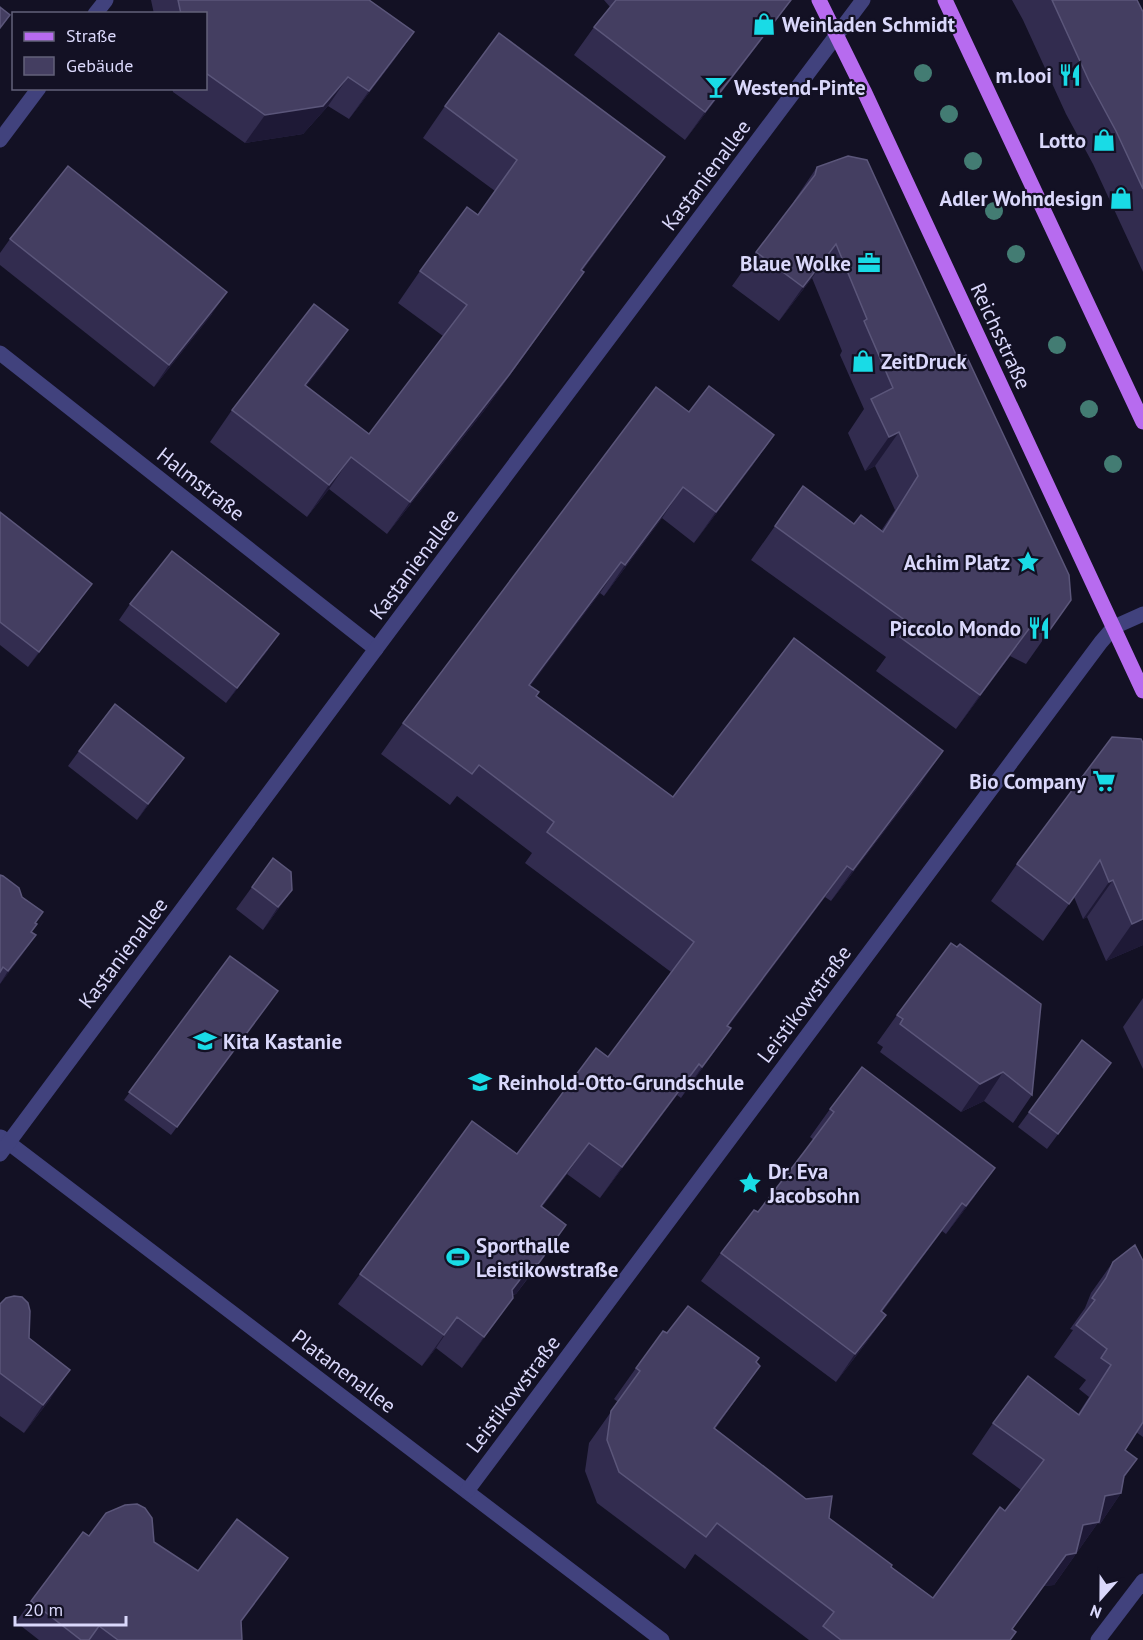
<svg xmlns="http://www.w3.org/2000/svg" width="1143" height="1640" viewBox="0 0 1143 1640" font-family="'PT Sans',sans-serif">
	<rect width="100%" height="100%" fill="#131124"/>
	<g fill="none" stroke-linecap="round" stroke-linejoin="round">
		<!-- minor -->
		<g stroke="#41427d" stroke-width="15">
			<path d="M95,14L106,0"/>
			<path d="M0,140L39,88"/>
			<path d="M0,353L376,649"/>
			<path d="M1,1137L662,1640"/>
			<path d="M0,1154L396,622L863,0"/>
			<path d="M467,1491L1101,642L1114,627L1143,614"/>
			<path d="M1098,1640L1143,1581"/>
		</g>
		<!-- major -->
		<g stroke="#b76bef" stroke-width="15">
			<path d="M819,0L864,91L1143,691"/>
			<path d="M945,0L1143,422"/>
		</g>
	</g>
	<!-- trees -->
	<g fill="#437c73">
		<circle cx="923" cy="73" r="9"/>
		<circle cx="949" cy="114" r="9"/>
		<circle cx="973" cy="161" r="9"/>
		<circle cx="994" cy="211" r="9"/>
		<circle cx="1016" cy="254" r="9"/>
		<circle cx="1057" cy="345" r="9"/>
		<circle cx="1089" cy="409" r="9"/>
		<circle cx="1113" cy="464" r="9"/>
	</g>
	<!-- wall -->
	<g fill="#322c4f">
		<path d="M151,0H369L414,32L394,60L349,119L328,106L303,134L245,143L173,92L172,88H206V14H154Z"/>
		<path d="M604,0H791L772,26L685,140L574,55L594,27L610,7Z"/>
		<path d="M1012,0H1137L1143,12V272L1093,164L1066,114L1023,20Z"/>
		<path d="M445,106L665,157L642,189L582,271L561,304L487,407L387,534L329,489L307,517L210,442L232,410L348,330L325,362L306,386L369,434L443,336L398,303L420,271L478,215L495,191L423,138Z"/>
		<path d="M817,167L958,359L1071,600L1026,664L1010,656L956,729L876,671L886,657L751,560L775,526L854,524L881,531L895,510L875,466L865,471L848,433L864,409L840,355L842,351L812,278L779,321L732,286L756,252L793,204L794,201Z"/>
		<path d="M10,239L212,314L154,387L0,265V253Z"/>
		<path d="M689,412L774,435L752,466L694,543L662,518L604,596L600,593L530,685L537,696L673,797L922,782L831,901L825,897L728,1026L731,1028L681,1098L677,1095L600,1198L567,1174L542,1207L545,1256L516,1294L513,1295V1298L462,1368L436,1348L422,1366L338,1304L360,1274L517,1154L608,1057L671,972L525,863L532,853L457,796L450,805L381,754L403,723Z"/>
		<path d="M0,512L81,599L28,667L0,645Z"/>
		<path d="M130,604L268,650L226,703L119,620Z"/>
		<path d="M1112,737L1143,945L1106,961L1087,917L1083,919L1074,897L1043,941L991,901L1017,864Z"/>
		<path d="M79,751L184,758L137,820L68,766Z"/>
		<path d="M273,858L292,890L263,930L236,909Z"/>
		<path d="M0,875L22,897L35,923L31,932L36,935L0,984Z"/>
		<path d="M951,943L1032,1095L1013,1123L984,1101L961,1112L880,1052L883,1047L877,1043L897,1015Z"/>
		<path d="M230,956L278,991L171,1135L124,1100Z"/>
		<path d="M1143,998V1069L1123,1027Z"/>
		<path d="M1100,1078L1047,1149L1018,1127L1029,1112Z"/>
		<path d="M830,1109L975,1196L946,1234L942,1231L882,1312L886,1315L866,1343L836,1382L701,1281L721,1253L758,1212L814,1140L810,1137Z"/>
		<path d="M1143,1261V1437L1136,1432L1125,1450L1137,1459L1124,1478L1121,1493L1100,1524H1097L1054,1585L1044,1586L1012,1629L1010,1640H809L695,1554L685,1569L597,1503L585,1471L589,1443L618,1402L614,1399L636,1368L667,1333L756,1362L760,1366L715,1429L891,1567L933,1598L1005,1511L1021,1490L972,1454L993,1423L1078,1414L1089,1397L1079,1389L1086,1380L1054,1357L1073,1330L1070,1329L1085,1308L1091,1293L1113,1262Z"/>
		<path d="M0,1304L29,1338L51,1398L24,1433L0,1416Z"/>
		<path d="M89,1536L154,1542L198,1571L288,1558L241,1622L242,1640H39L16,1622L31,1601Z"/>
	</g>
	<!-- shaded-wall -->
	<g fill="#1e1936">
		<path d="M791,0L772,26L685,140L705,112Z"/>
		<path d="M414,32L394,60L349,119L369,91Z"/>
		<path d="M348,77L328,106L303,134L245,143L265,115Z"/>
		<path d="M665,157L642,189L559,302L581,270Z"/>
		<path d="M836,244L812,278L779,321L803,287Z"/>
		<path d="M584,272L487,407L387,534L410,502Z"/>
		<path d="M227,292L212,314L154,387L169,365Z"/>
		<path d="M348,330L325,362L283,417L305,385Z"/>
		<path d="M899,432L875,466L865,471L889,437Z"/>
		<path d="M774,435L752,466L694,543L716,512Z"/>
		<path d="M351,457L329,489L307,517L329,485Z"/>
		<path d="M683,487L662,518L604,596L625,565Z"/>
		<path d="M621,562L600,593L508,716L529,685Z"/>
		<path d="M92,584L81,599L28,667L39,652Z"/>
		<path d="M1034,622L1010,656L956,729L980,695Z"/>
		<path d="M279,634L268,650L226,703L237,688Z"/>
		<path d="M943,751L922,782L831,901L853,870Z"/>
		<path d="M184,758L173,773L137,820L148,804Z"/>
		<path d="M847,866L825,897L706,1057L727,1026Z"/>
		<path d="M1113,880L1087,917L1083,919L1109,882Z"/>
		<path d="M292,890L276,912L263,930L278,907Z"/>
		<path d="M1143,919V945L1106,961L1132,924Z"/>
		<path d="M36,935L20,958L0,984L8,971Z"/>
		<path d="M731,1028L709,1059L681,1098L702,1067Z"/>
		<path d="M699,1064L677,1095L600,1198L622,1167Z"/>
		<path d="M1003,1072L984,1101L961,1112L980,1084Z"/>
		<path d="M589,1143L567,1174L519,1237L541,1206Z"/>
		<path d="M995,1168L975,1196L946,1234L966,1206Z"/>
		<path d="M962,1203L942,1231L861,1339L881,1311Z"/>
		<path d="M566,1225L516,1294L510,1295L512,1290L532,1264Z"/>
		<path d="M513,1298L491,1329L462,1368L484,1337Z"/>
		<path d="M886,1315L866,1343L836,1382L855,1354Z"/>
		<path d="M457,1317L436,1348L422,1366L444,1335Z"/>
		<path d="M760,1366L738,1397L692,1459L714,1428Z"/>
		<path d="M70,1370L51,1398L24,1433L43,1405Z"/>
		<path d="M1137,1459L1112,1495L1121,1493L1100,1524H1097L1054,1585L1044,1586L1066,1556L1083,1525L1105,1496Z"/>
		<path d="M288,1558L273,1580L228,1640L241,1621Z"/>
	</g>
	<!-- building -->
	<g fill="#443e61" stroke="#5b567a" stroke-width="1.5">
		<path d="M178,0H369L414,32L369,91L348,77L323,106L265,115L206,73V14H181Z"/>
		<path d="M616,0H791L705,112L594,27Z"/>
		<path d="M1052,0H1137L1143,12V189L1116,131L1089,81Z"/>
		<path d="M0,7L10,15L0,28Z"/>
		<path d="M499,33L665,157L581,270L584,272L509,375L410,502L351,457L329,485L232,410L314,304L348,330L305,385L369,434L467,305L420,271L467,207L478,215L517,160L445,106Z"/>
		<path d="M848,156L867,160L958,359L966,355L1069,575L1071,600L1049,631L1034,622L980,695L900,637L910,624L775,526L803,486L854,524L861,515L883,532L918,476L899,432L889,437L871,399L893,388L864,321L867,319L836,244L803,287L756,252L815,175L817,167Z"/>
		<path d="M68,166L227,292L169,365L10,239Z"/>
		<path d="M709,386L774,435L716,512L683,487L625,565L621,562L529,685L539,692L536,696L673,797L794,638L943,751L853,870L847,866L727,1026L731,1028L702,1067L699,1064L622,1167L589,1143L541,1206L566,1225L538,1264H532L512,1290L513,1298L484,1337L457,1317L444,1335L360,1274L472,1121L517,1154L596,1048L608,1057L694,942L547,832L554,822L479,765L472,774L403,723L656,387L689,412Z"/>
		<path d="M0,512L92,584L39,652L0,622Z"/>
		<path d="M172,551L279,634L237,688L130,604Z"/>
		<path d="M115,704L184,758L148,804L79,751Z"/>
		<path d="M1112,737L1141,739L1143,743V919L1132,924L1113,880L1109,882L1100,860L1069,904L1017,864Z"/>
		<path d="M273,858L291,872L292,890L278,907L252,887Z"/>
		<path d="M0,875L3,876L19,888L22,897L43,912L35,923L37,924L31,932L36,935L8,971L3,967L0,972Z"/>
		<path d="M951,943L957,947L960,944L1041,1004L1032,1095L1003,1072L980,1084L900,1024L903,1019L897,1015Z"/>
		<path d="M230,956L278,991L177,1127L129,1092Z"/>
		<path d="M1082,1040L1111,1063L1058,1134L1029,1112Z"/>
		<path d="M862,1067L995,1168L966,1206L962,1203L881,1311L886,1315L855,1354L721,1253L754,1210L758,1212L804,1152L834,1112L830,1109Z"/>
		<path d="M1135,1245L1143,1261V1422L1125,1450L1137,1459L1124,1476L1121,1493L1105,1496L1099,1522L1083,1525L1076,1553L1066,1555L1012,1629L1016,1632L1010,1640H841L823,1626L834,1612L717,1523L706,1537L619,1472L607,1440L611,1411L640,1371L636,1368L663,1331L667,1333L688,1306L759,1358L756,1362L760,1366L714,1428L806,1499L832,1496L829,1518L892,1565L891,1567L933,1598L1000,1507L1005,1511L1044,1460L993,1423L1028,1376L1079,1415L1111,1365L1101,1358L1107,1349L1076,1325L1095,1300L1092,1298L1106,1278L1113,1262Z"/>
		<path d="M14,1296L22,1297L28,1303L30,1311L29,1338L70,1370L43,1405L0,1373V1304L6,1298Z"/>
		<path d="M137,1504L145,1508L152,1518L154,1542L198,1571L237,1519L288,1558L241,1621L242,1640H118L99,1626L89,1640H81L31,1601L83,1532L89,1536L106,1513L125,1505Z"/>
	</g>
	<!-- icons -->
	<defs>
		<g id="shop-bare" transform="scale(1.8)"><path d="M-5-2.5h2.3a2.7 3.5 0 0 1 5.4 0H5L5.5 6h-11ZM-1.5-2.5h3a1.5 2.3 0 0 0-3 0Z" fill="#19dbe6" stroke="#131124" stroke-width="2.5" paint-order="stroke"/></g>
		<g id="restaurant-bare" transform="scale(1.8)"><path d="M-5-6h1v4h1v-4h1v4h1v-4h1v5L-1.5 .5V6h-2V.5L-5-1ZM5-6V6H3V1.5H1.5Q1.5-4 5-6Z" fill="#19dbe6" stroke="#131124" stroke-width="2.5" paint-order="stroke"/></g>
		<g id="bar-bare" transform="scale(1.8)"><path d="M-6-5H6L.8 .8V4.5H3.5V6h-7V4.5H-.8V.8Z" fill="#19dbe6" stroke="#131124" stroke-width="2.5" paint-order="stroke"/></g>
		<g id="office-bare" transform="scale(1.8)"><path d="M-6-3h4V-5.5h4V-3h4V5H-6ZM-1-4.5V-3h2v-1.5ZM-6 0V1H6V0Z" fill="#19dbe6" stroke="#131124" stroke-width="2.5" paint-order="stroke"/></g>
		<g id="sight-bare" transform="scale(1.8)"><path d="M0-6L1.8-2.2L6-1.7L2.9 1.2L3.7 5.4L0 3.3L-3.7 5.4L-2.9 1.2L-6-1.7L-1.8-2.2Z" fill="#19dbe6" stroke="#131124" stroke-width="2.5" paint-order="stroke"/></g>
		<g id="supermarket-bare" transform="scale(1.8)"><path d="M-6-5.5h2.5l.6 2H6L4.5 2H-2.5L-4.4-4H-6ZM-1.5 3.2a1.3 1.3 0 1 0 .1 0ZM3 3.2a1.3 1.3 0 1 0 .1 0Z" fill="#19dbe6" stroke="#131124" stroke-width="2.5" paint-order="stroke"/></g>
		<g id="school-bare" transform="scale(1.8)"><path d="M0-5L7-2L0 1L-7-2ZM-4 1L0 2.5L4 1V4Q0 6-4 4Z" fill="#19dbe6" stroke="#131124" stroke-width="2.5" paint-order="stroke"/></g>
		<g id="stadium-bare" transform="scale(1.8)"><path d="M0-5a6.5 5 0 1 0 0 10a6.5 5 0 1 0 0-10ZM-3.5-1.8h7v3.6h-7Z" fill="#19dbe6" stroke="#131124" stroke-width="2.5" paint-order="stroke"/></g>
	</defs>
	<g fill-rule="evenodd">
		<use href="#shop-bare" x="764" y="24"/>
		<use href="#restaurant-bare" x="1070" y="75"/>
		<use href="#bar-bare" x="716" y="87"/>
		<use href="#shop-bare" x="1104" y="140"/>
		<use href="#shop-bare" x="1121" y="198"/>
		<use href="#office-bare" x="869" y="263"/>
		<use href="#shop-bare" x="863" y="361"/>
		<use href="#sight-bare" x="1028" y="562"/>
		<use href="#restaurant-bare" x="1039" y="628"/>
		<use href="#supermarket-bare" x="1104" y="781"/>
		<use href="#school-bare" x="205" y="1041"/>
		<use href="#school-bare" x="480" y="1082"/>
		<use href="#sight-bare" x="750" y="1183"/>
		<use href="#stadium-bare" x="458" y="1257"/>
	</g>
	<g text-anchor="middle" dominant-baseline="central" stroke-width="4.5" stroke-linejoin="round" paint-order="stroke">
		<!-- poi labels -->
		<g font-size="21" font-weight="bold" fill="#dad8fb" stroke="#131124" text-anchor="start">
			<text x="782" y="24">Weinladen Schmidt</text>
			<text x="1052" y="75" text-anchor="end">m.looi</text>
			<text x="734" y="87">Westend-Pinte</text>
			<text x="1086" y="140" text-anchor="end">Lotto</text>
			<text x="1103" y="198" text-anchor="end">Adler Wohndesign</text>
			<text x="851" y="263" text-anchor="end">Blaue Wolke</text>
			<text x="881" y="361">ZeitDruck</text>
			<text x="1010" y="562" text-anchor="end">Achim Platz</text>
			<text x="1021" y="628" text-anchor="end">Piccolo Mondo</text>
			<text x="1086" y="781" text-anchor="end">Bio Company</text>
			<text x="223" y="1041">Kita Kastanie</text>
			<text x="498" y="1082">Reinhold-Otto-Grundschule</text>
			<text x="768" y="1171">Dr. Eva<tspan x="768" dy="24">Jacobsohn</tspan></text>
			<text x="476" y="1245">Sporthalle<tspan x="476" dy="24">Leistikowstraße</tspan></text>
		</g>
		<!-- street labels -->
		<g font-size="21" fill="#dad8fb" stroke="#131124">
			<text transform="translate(706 175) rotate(-53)">Kastanienallee</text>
			<text transform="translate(1001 336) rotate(65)">Reichsstraße</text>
			<text transform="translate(201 484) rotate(38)">Halmstraße</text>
			<text transform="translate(414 564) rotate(-53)">Kastanienallee</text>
			<text transform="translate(123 953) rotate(-53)">Kastanienallee</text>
			<text transform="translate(804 1004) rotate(-53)">Leistikowstraße</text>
			<text transform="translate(344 1371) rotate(37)">Platanenallee</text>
			<text transform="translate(513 1394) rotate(-53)">Leistikowstraße</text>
		</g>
	</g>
	<!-- legend -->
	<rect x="12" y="12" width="195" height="78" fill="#131124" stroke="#63617a" stroke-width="1.5"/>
	<rect x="24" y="32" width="30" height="9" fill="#b76bef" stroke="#63617a" stroke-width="1.5"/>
	<text x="66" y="42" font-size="18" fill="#dad8fb">Straße</text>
	<rect x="24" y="57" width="30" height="18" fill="#443e61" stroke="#63617a" stroke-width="1.5"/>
	<text x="66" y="72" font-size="18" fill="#dad8fb">Gebäude</text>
	<!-- north arrow -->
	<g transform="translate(1101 1598) rotate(201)" stroke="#131124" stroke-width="4.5" paint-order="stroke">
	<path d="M0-4.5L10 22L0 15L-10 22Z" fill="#dad8fb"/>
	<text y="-9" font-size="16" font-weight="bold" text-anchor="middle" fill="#dad8fb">N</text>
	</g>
	<!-- scale -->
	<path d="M15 1616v9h111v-9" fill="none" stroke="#dad8fb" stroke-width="3"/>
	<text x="24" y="1616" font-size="18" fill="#dad8fb" stroke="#131124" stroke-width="4.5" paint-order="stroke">20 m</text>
</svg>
